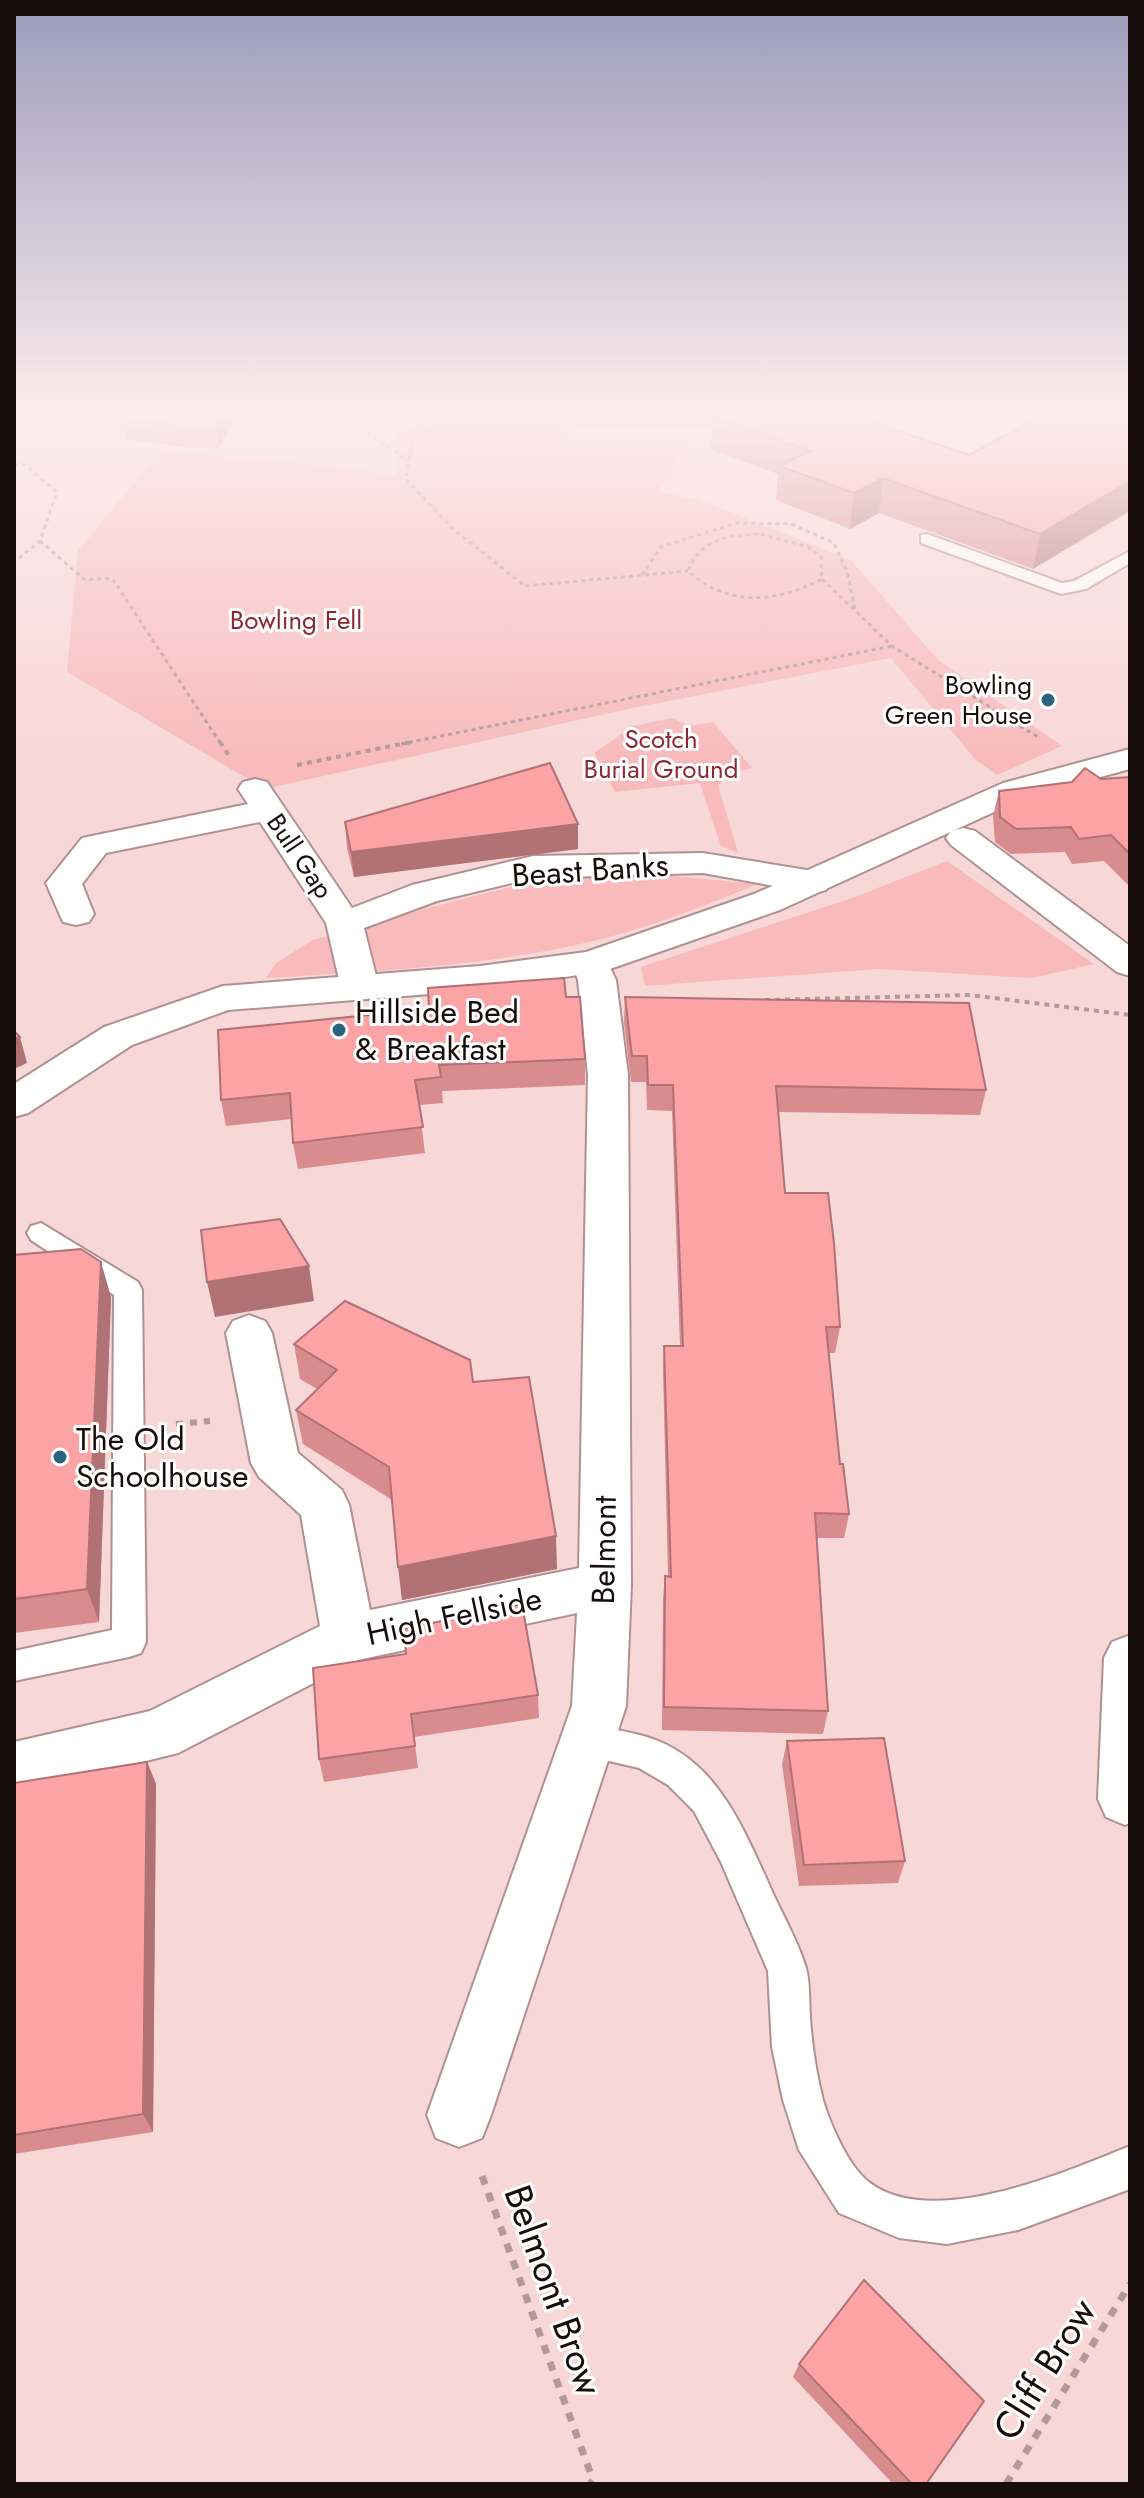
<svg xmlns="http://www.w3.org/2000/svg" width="1144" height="2498" viewBox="0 0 1144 2498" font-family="Jost,sans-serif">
	<rect width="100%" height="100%" fill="#f8d7d7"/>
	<!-- green -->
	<g fill="#f8babb">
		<path d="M449,415H555L565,440L689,439L659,492L699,500L851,560L938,660L1062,746L997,775L975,759L891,658L633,708L273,787L243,776L67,672L78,551L161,450C239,460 318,462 395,476L398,432Z"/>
		<path d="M673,718L688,726L713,722L752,768L734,772L718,785L738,853L721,846L700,783L615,792L594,753L633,726Z"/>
		<path d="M947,861L1094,964L1032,978L879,969L645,986L641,967L852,898Z"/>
		<path d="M652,874L757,884C710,904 663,922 613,936C501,966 381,971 266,978L276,963L313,940L424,909L537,880Z"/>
	</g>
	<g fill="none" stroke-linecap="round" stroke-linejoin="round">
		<!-- service casing -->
		<g stroke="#b09192" stroke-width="4">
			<g id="service">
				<path d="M927,534L1062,583L1074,581L1130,551V563L1086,589L1061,594L921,543V535Z"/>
				<path d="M41,1223L138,1282L142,1290L146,1642L141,1653L129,1657L14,1681V1651L112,1630L114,1295L31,1240L27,1233L31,1226Z"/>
				<path d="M588,1725C607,1729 628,1731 647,1737C714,1758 740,1821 767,1880C779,1909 797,1938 806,1968C810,1983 809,2001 810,2017C812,2045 816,2073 823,2100C830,2124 849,2168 870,2183C933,2230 1066,2172 1130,2146V2189L1018,2230L947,2244L899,2238L839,2213L799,2150L783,2100L772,2047L768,1971L721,1862L694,1811L668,1785L639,1768L575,1753L570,1741L575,1729Z"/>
			</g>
		</g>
		<!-- pedestrian casing -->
		<g stroke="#b09192" stroke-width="4">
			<path id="pedestrian" d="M1130,1635V1823L1125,1825L1106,1817L1098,1799L1104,1658L1112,1642Z"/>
		</g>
		<!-- minor casing -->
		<g stroke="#b09192" stroke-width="4">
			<g id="minor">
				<path d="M255,779L267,782L352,908L412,885L533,856L703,853L813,871L826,874L831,882L826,890L813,893L703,873L533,878L437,901L364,928L379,988L373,996L360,1000L347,996L341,988L326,923L260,822L106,853L82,884L94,914L89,922L76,925L63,922L46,883L82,838L248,804L238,789L243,782Z"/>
				<path d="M963,828L975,831L1130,946V976L1117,972L951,845L946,838L951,831Z"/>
				<path d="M591,951L604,955L616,980L628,1075L631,1585L626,1706L491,2115L482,2138L459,2147L436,2138L427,2115L572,1706L577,1613L358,1660L178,1753L14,1794V1742L150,1711L320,1626L301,1515L259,1477L251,1463L226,1333L233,1321L249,1315L265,1321L272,1333L298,1453L342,1490L349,1505L370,1610L579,1568L588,1075L578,980L572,963L578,955Z"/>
			</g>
		</g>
		<!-- tertiary casing -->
		<g stroke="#b09192" stroke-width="4">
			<path id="tertiary" d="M1130,749V769L1027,797L780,910L604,971L480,990L228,1010L132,1045L28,1113L14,1117V1084L104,1027L223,986L480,966L586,952L754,894L1003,783Z"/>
		</g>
		<!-- path-far3 -->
		<g stroke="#b39999" stroke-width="3" stroke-dasharray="4 4" stroke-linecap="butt">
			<path d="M341,415L409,461"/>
			<path d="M477,415L413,436L406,479L452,528L525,586L688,571"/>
			<path d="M14,436L33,415"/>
			<path d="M14,465H25L57,492L40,541L14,562"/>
			<path d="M761,534L808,547L821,557L822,579C777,603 727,607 688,571C701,538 729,535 761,534Z"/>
			<path d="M40,541L85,580L112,578L221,744"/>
			<path d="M642,575L661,547L736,523L791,524L834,543L847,571L855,610"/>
			<path d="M822,579L892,646L1038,737"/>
			<path d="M401,744L892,646"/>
		</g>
		<!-- path-far2 -->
		<g stroke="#b39999" stroke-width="4" stroke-dasharray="5 5" stroke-linecap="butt">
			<path d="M220,742L229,756"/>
			<path d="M297,765L411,742"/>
			<path d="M765,1000L970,995L1130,1015"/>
		</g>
		<!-- path-far1 -->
		<path stroke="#b39999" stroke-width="6" stroke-dasharray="7 7" stroke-linecap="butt" d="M176,1424L210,1421"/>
		<!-- path -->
		<g stroke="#b39999" stroke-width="7" stroke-dasharray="9 9" stroke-linecap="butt">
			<path d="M482,2176L593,2480L590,2484"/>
			<path d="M1006,2484L1130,2284"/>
		</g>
		<!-- service -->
		<use href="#service" fill="#fff" fill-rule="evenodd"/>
		<!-- pedestrian -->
		<use href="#pedestrian" fill="#fff" fill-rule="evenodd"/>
		<!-- minor -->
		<use href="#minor" fill="#fff" fill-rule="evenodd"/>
		<!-- tertiary -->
		<use href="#tertiary" fill="#fff" fill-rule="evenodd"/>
	</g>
	<!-- wall -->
	<g fill="#d88c8e">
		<path d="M127,415H235L219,448L181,447L127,439L123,418Z"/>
		<path d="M574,415H852L969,455L1130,415L1033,569L879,513L850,529L776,500L778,474L711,450L712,427H574Z"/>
		<path d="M1130,777V887L1104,861L1072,864L1065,852L1011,854L995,842L993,816L999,791Z"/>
		<path d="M345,822L578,849L354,877L347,848Z"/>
		<path d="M566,997L585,1059V1085L442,1091L443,1103L419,1105L425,1153L298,1169L293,1143L292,1119L226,1126L221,1100Z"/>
		<path d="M625,997L986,1090L980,1115L778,1112L785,1193L840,1327L835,1353H829L840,1464L849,1514L844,1538H817L828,1711L823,1734L662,1730L663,1600L665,1576H668L663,1371L664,1346H680L672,1111L647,1110L646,1082H631L624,1023Z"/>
		<path d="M14,1255L111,1297L99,1622L14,1633Z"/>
		<path d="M294,1344L473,1382L557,1569L402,1600L392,1500L303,1444L296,1410L317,1389L300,1379Z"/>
		<path d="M406,1654L538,1695L539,1718L414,1737L418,1768L324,1782L319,1759Z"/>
		<path d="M787,1741L905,1861L898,1883L799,1886L782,1764Z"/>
		<path d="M147,1762L156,1784L153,2132L14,2154V1783Z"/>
		<path d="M799,2364L926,2484H893L793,2377Z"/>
	</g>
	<!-- shaded-wall -->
	<g fill="#b07274">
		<path d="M222,415H235L219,448L216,427Z"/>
		<path d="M380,415H394L380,419Z"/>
		<path d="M883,478L879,513L850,529L854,493Z"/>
		<path d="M1130,481V511L1033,569L1040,534Z"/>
		<path d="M578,824V849L354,877L351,852Z"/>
		<path d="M20,1037L27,1063L14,1069V1039Z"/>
		<path d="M101,1262L111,1297L99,1622L87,1589Z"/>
		<path d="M309,1266L314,1301L215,1317L207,1282Z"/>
		<path d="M556,1536L557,1569L402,1600L398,1567Z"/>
		<path d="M147,1762L156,1784L153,2132L143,2114Z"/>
	</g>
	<!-- building -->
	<g fill="#fba3a5" stroke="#b07274" stroke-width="2">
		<path d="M127,415H222L216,427H178L123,418Z"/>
		<path d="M713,415H852L969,455L1044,415H1130V450L1128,451H1130V481L1040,534L883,478L854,493L779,466L810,451L713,416Z"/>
		<path d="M550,763L578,824L351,852L345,822Z"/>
		<path d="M1085,768L1101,779L1130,777V854L1111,835L1079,839L1071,827L1016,829L1000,817L999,791L1072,782Z"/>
		<path d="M564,978L566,997H580L585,1059L439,1065L441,1077L415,1080L423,1127L293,1143L290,1093L221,1100L218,1030L429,1009L428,988Z"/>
		<path d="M625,997L969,1003L986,1090L776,1086L785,1193H828L834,1243L840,1327H826L840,1464H843L849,1514L815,1513L828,1711L664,1707L665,1576L671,1577L664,1346H683L673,1085H648L647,1056H632Z"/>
		<path d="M14,1031L20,1037L14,1039Z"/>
		<path d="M280,1219L309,1266L207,1282L201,1230Z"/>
		<path d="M81,1249L101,1262L87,1589L14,1599V1255Z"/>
		<path d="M345,1301L470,1360L473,1382L529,1377L556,1536L398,1567L389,1467L296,1410L337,1370L294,1344Z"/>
		<path d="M522,1604L538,1695L411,1714L415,1746L319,1759L313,1668L406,1654L404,1629Z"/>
		<path d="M884,1738L905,1861L804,1865L787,1741Z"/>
		<path d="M147,1762L143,2114L14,2135V1783Z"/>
		<path d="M864,2280L984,2401L926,2484H912L799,2364Z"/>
	</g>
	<!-- sky -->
	<linearGradient id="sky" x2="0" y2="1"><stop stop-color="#9c9bbc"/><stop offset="0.54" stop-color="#fceded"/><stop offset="1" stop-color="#fceded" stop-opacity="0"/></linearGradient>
	<rect width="1144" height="764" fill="url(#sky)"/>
	<!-- markers -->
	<g fill="#2b647e" stroke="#fff" stroke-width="3">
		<circle cx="1048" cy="700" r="8"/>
		<circle cx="339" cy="1030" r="8"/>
		<circle cx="60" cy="1457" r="8"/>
	</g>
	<g text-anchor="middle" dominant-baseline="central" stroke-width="6" stroke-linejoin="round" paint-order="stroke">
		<!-- far-park labels -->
		<g font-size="26" fill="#8d2835" stroke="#fff">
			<text x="296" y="620">Bowling Fell</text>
			<text x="661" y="739">Scotch<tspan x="661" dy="30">Burial Ground</tspan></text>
		</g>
		<!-- far-poi labels -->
		<g font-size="26" fill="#180d0d" stroke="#fff" text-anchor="end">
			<text x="1032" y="685">Bowling<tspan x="1032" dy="30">Green House</tspan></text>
		</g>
		<!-- far-street labels -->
		<g font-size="26" fill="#180d0d" stroke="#fff">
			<text transform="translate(300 856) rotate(56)">Bull Gap</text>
		</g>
		<!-- street labels -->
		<g font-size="32" fill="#180d0d" stroke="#fff">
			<text transform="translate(590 870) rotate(-4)">Beast Banks</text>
			<text transform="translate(604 1550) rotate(-89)">Belmont</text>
			<text transform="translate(454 1616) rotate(-12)">High Fellside</text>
		</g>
		<!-- poi labels -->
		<g font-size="32" fill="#180d0d" stroke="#fff" text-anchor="start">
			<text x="355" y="1012">Hillside Bed<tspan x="355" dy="37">&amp; Breakfast</tspan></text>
			<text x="76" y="1439">The Old<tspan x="76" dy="37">Schoolhouse</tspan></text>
		</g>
		<!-- near-street labels -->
		<g font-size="38" fill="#180d0d" stroke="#fff">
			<text transform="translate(554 2290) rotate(70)">Belmont Brow</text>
			<text transform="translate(1044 2369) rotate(-58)">Cliff Brow</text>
		</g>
	</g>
	<!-- border -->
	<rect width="1144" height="2498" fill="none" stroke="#180d0d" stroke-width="32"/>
</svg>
